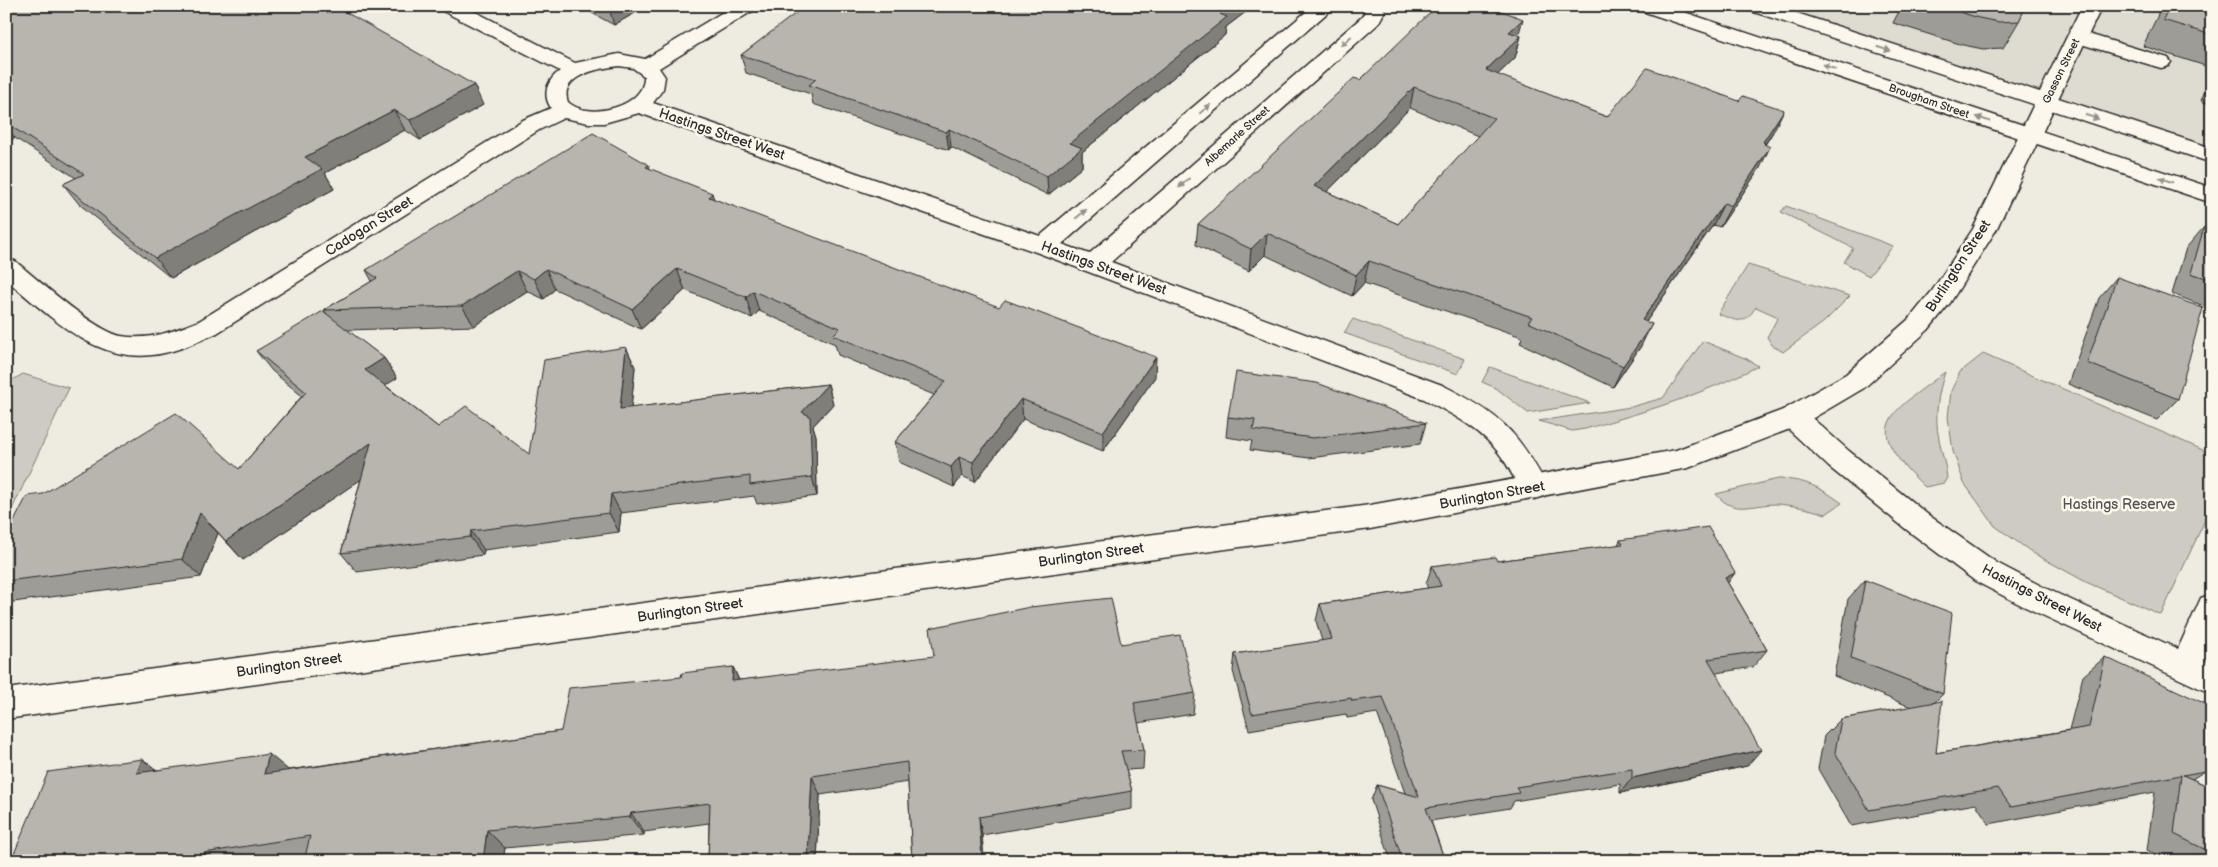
<svg xmlns="http://www.w3.org/2000/svg" width="2218" height="867" viewBox="0 0 2218 867" font-family="'Balsamiq Sans',sans-serif">
	<rect width="100%" height="100%" fill="#eeebe0"/>
	<filter id="ink" filterUnits="userSpaceOnUse"><feTurbulence type="fractalNoise" baseFrequency=".02" numOctaves="2"/><feDisplacementMap in="SourceGraphic" scale="10" xChannelSelector="R" yChannelSelector="G"/><feConvolveMatrix kernelMatrix="1 2 1 2 8 2 1 2 1" color-interpolation-filters="sRGB"/></filter>
	<g filter="url(#ink)">
		<!-- built -->
		<path fill="#dedbd1" d="M1755,6H2212V156Z"/>
		<!-- green -->
		<g fill="#cecbc2" stroke="#7c7b76">
			<path d="M1786,206L1893,246L1869,276L1844,262L1853,248L1781,212Z"/>
			<path d="M1748,265L1850,296L1824,322L1783,352L1772,345L1767,337L1778,317L1756,307C1743,326 1738,321 1718,314Z"/>
			<path d="M1353,319L1465,359L1458,374L1344,333Z"/>
			<path d="M1703,341L1747,359L1758,366C1702,395 1644,412 1585,429L1572,431L1539,421L1631,407L1663,398Z"/>
			<path d="M1983,354L2212,454V505L2161,615L2086,582L2033,553L1995,526L1964,483L1953,451L1948,417L1951,391L1960,372Z"/>
			<path d="M1490,367L1590,403L1528,413L1496,388L1482,382Z"/>
			<path d="M1945,372C1938,393 1934,417 1939,439C1941,452 1946,464 1947,478L1944,483L1925,487C1860,426 1887,416 1945,372Z"/>
			<path d="M23,374L69,388L6,522V384Z"/>
			<path d="M1778,479C1805,479 1821,488 1842,503L1826,514C1810,509 1793,505 1776,504C1752,504 1734,516 1716,494Z"/>
		</g>
		<g fill="none" stroke-linecap="round" stroke-linejoin="round">
			<!-- minor casing -->
			<g stroke="#2b2b2b" stroke-width="3">
				<g id="minor">
					<path d="M438,6H464L575,63L619,54L645,59L733,6H757L754,10L659,68L665,77L663,89L653,103L1040,236L1313,6H1335L1062,244L1089,254L1362,17L1365,11L1362,6H1382L1385,11L1378,24L1111,262L1442,385C1500,414 1518,431 1548,488L1544,496L1534,499L1524,496C1516,483 1510,468 1501,456C1482,429 1452,414 1424,399L1036,252L639,113L604,123H589L564,118L539,130L217,333C196,342 175,353 152,355C92,362 49,314 6,280V259L15,261C38,280 95,331 121,336C149,341 174,331 199,321L523,120L551,108C542,95 547,80 560,71L441,10ZM619,66L633,68L644,76C646,107 588,121 568,102C558,75 601,68 619,66Z"/>
					<path d="M2078,31L2168,58L2171,62L2168,66L2161,68L2071,41L2068,37L2071,33Z"/>
					<path d="M1793,407L1803,410L1849,451L1927,514L1997,563L2045,588L2178,649L2201,598L2212,594V644L2205,661L2212,665V694L2023,606L1975,581L1907,530L1829,467L1783,424L1779,417L1783,410Z"/>
				</g>
			</g>
			<!-- major casing -->
			<g stroke="#2b2b2b" stroke-width="3">
				<path id="major" d="M2082,6H2102L1996,230L1950,303L1928,330L1864,388L1803,424L1688,468L1370,529L6,719V689L1370,505L1676,450L1783,410L1846,374L1910,318L1932,291L1973,229Z"/>
			</g>
			<!-- highway casing -->
			<g stroke="#2b2b2b" stroke-width="3">
				<g id="highway">
					<path d="M1636,6H1666L2212,188V203L1639,10Z"/>
					<path d="M1745,6H1775L2212,148V163L1748,10Z"/>
				</g>
			</g>
			<!-- minor -->
			<use href="#minor" fill="#fbf7ec" fill-rule="evenodd"/>
			<!-- major -->
			<use href="#major" fill="#fbf7ec" fill-rule="evenodd"/>
			<!-- highway -->
			<use href="#highway" fill="#fbf7ec" fill-rule="evenodd"/>
		</g>
		<!-- wall -->
		<g fill="#9e9c96" stroke="#2b2b2b" fill-rule="evenodd">
			<path d="M6,6L483,105L420,140L405,130L325,173L334,189L171,278L79,204L63,184L76,178L15,138L10,140L6,137Z"/>
			<path d="M579,6H647L614,25Z"/>
			<path d="M807,6H1251V8L1226,27L1225,35L1082,152V167L1048,195L951,147L949,150L813,104L811,94L746,73L741,55Z"/>
			<path d="M1897,6H2026L2019,21L2003,48L1983,49L1963,45L1893,23L1901,7Z"/>
			<path d="M2160,6H2212V68L2143,46L2157,17Z"/>
			<path d="M1518,35L1521,36L1515,58L1497,75L1607,117L1773,132L1765,145L1760,168L1720,227L1713,225L1646,322L1641,346L1613,387L1520,343L1522,337L1364,283L1352,296L1265,255L1249,271L1196,245L1198,224L1360,80ZM1410,108L1478,136L1398,224L1327,192Z"/>
			<path d="M2212,71V105L2201,101Z"/>
			<path d="M649,165L650,169L714,199L1155,377L1103,451L1023,419L975,482L962,476L954,487L899,462L895,442L934,395L838,355L835,344L759,311L752,318L685,290L641,329L555,289L544,299L527,291L474,326L347,330L384,358L397,378L385,385L438,427L529,454L626,347L635,367L631,408L828,384L833,404L813,426L816,436L817,496L757,504L754,496L621,513L619,532L484,550L483,555L357,572L341,553L361,479L243,560L218,533L201,577L6,603V537L239,469L302,396L272,371L256,351L327,314L324,310L372,281L366,270Z"/>
			<path d="M2204,227L2212,230V309L2172,294L2186,248Z"/>
			<path d="M2117,277L2178,399L2157,420L2068,384L2099,298Z"/>
			<path d="M1228,417L1426,423L1420,444L1309,458L1250,450L1252,441L1226,437Z"/>
			<path d="M1620,540L1728,583L1767,650L1753,667L1716,673L1747,766L1620,793V784L1514,801L1510,808L1431,821L1445,861H1391L1371,800L1377,785L1405,793L1377,713L1347,718L1346,714L1249,730L1233,671L1235,654L1322,641L1316,621L1320,604L1428,588L1426,584L1432,566L1497,561L1618,545Z"/>
			<path d="M1865,580L1943,694L1934,703L1936,753L2069,730L2083,676L2105,657L2205,771L2192,779L2212,788V861H2169L2147,850L2155,792L1989,824L1976,804L1851,826L1818,769L1824,736L1841,719L1911,707L1834,676L1848,599Z"/>
			<path d="M1121,644L1195,693L1193,714L1138,723L1144,750L1143,769L1126,770L1132,791V809L982,835L984,861H912L908,782L820,795L817,861H708L709,823L644,832V835L505,848L503,861H304V859L291,861H11L142,759L157,770H288L561,731L681,677L733,667L739,680Z"/>
			<path d="M1631,853L1661,861H1624Z"/>
		</g>
		<!-- shaded-wall -->
		<g fill="#817f7a" stroke="#2b2b2b">
			<path d="M611,6H647L614,25L609,8Z"/>
			<path d="M1231,6H1251V8L1226,27L1225,35L1082,152V167L1048,195L1047,176L1070,143L1220,14Z"/>
			<path d="M1523,19L1517,40L1509,32Z"/>
			<path d="M1521,36L1515,58L1480,92L1486,70Z"/>
			<path d="M474,85L483,105L420,140L410,120Z"/>
			<path d="M1414,87L1410,108L1311,208L1314,186Z"/>
			<path d="M394,110L405,130L325,173L334,189L171,278L155,258L305,157Z"/>
			<path d="M1784,110L1773,132L1761,150L1763,142Z"/>
			<path d="M6,127L15,138L10,140L6,135Z"/>
			<path d="M949,129L951,147L949,150L946,132Z"/>
			<path d="M1770,147L1760,168L1720,227L1731,206Z"/>
			<path d="M712,193L719,214L709,197Z"/>
			<path d="M1724,203L1713,225L1632,342L1642,320Z"/>
			<path d="M1267,233L1265,255L1249,271L1251,249Z"/>
			<path d="M1369,261L1364,283L1352,296L1356,275Z"/>
			<path d="M546,269L555,289L544,299L534,279Z"/>
			<path d="M677,269L685,290L641,329L632,309Z"/>
			<path d="M517,271L527,291L474,326L462,306Z"/>
			<path d="M753,291L759,311L752,318L746,297Z"/>
			<path d="M1652,324L1641,346L1613,387L1623,366Z"/>
			<path d="M626,347L635,367L629,429L620,409Z"/>
			<path d="M1156,357L1155,377L1103,451V432Z"/>
			<path d="M384,358L397,378L379,390L365,370Z"/>
			<path d="M828,384L833,404L813,426L816,436L817,496L812,477L802,412Z"/>
			<path d="M1021,399L1023,419L975,482L973,462Z"/>
			<path d="M371,443L385,463L243,560L226,541Z"/>
			<path d="M959,457L962,476L954,487L951,467Z"/>
			<path d="M611,494L621,513L619,532L609,513Z"/>
			<path d="M200,513L218,533L201,577L182,559Z"/>
			<path d="M471,531L484,550L483,555L470,537Z"/>
			<path d="M1735,573L1722,591L1725,578Z"/>
			<path d="M733,667L742,688L732,681Z"/>
			<path d="M1761,750L1747,766L1620,793L1632,778Z"/>
			<path d="M269,754L292,773L264,774Z"/>
			<path d="M142,759L168,779L137,773Z"/>
			<path d="M812,776L820,795L817,861H811L808,855Z"/>
			<path d="M631,813L644,832V835L630,817Z"/>
			<path d="M979,817L982,835L984,861L982,860Z"/>
			<path d="M487,830L505,848L503,861H483Z"/>
			<path d="M204,853L215,861H202Z"/>
		</g>
		<!-- building -->
		<g fill="#b8b5ae" stroke="#2b2b2b" fill-rule="evenodd">
			<path d="M6,6H335L474,85L410,120L394,110L305,157L322,169L155,258L63,184L84,174L6,123Z"/>
			<path d="M807,6H1231L1220,14L1227,17L1070,143L1082,148L1047,176L949,129L946,132L809,85L816,79L741,55L792,16Z"/>
			<path d="M1437,6H1489L1523,19L1509,32L1521,36L1486,70L1607,117L1647,68L1739,101L1743,96L1784,110L1763,142L1765,143L1764,144L1770,147L1731,206L1724,203L1642,320L1652,324L1623,366L1528,322L1532,317L1369,261L1356,275L1267,233L1251,249L1198,224L1354,78L1360,80ZM1414,87L1494,118L1398,224L1314,186Z"/>
			<path d="M1940,6H2026L2019,21L1999,22L1979,18Z"/>
			<path d="M2169,6H2212V35L2163,20Z"/>
			<path d="M593,133L649,165L646,167L712,193L709,197L999,307L1005,300L1156,357L1103,432L1021,399L973,462L959,457L951,467L895,442L946,381L833,335L840,328L753,291L746,297L677,269L632,309L546,269L534,279L517,271L462,306L324,310L377,278L366,270Z"/>
			<path d="M2204,227L2212,230V280L2191,273Z"/>
			<path d="M2117,277L2203,308L2178,399L2087,363Z"/>
			<path d="M323,311L384,358L365,370L438,427L466,406L529,454L544,360L626,347L620,409L828,384L802,412L810,416L812,477L750,485V476L611,494L609,513L471,531L470,537L341,553L371,443L226,541L200,513L182,559L6,581V537L27,496L43,494L176,413L239,469L306,392L256,351Z"/>
			<path d="M1236,372L1317,383L1426,423L1313,438L1253,430L1255,420L1228,417Z"/>
			<path d="M1708,527L1735,573L1725,578L1767,650L1708,659L1761,750L1632,778V769L1516,787L1519,793L1426,808L1445,861H1403L1377,785L1419,797L1383,697L1352,701L1351,698L1252,714L1235,654L1332,639L1320,604L1441,586L1432,566L1495,557L1497,561L1623,544L1620,540Z"/>
			<path d="M1865,580L1952,613L1943,694L1851,658Z"/>
			<path d="M1111,598L1121,644L1180,635L1195,693L1134,703L1144,750L1121,751L1132,791L979,817L982,860L978,861H912L907,762L812,776L808,855L761,861H708L710,803L631,813L630,817L487,830L483,861H304L310,836L204,853L202,861H11L48,772L142,759L137,773L269,754L264,774L561,731L569,688L681,677L682,673L733,667L732,681L934,656L930,628L1030,607Z"/>
			<path d="M2105,657L2212,707V729L2205,771L2183,775L2212,788V853L2174,834L2181,775L2011,807L1998,788L1869,810L1835,752L1841,719L1942,701L1936,753L2089,727Z"/>
			<path d="M1631,853L1661,861H1631Z"/>
		</g>
		<!-- one-way arrows -->
		<defs><path id="oneway-solid" d="M-6-.8H1V-3.2L6.5 0L1 3.2V.8H-6Z" transform="scale(1.25)"/></defs>
		<g fill="#93918c">
			<use href="#oneway-solid" transform="translate(1346 41) rotate(139)"/>
			<use href="#oneway-solid" transform="translate(1884 49) rotate(18)"/>
			<use href="#oneway-solid" transform="translate(1829 67) rotate(-161)"/>
			<use href="#oneway-solid" transform="translate(1205 109) rotate(-40)"/>
			<use href="#oneway-solid" transform="translate(2092 117) rotate(18)"/>
			<use href="#oneway-solid" transform="translate(1983 119) rotate(-161)"/>
			<use href="#oneway-solid" transform="translate(2166 180) rotate(-161)"/>
			<use href="#oneway-solid" transform="translate(1184 183) rotate(138)"/>
			<use href="#oneway-solid" transform="translate(1081 214) rotate(-40)"/>
		</g>
	</g>
	<g text-anchor="middle" dominant-baseline="central" stroke-width="5" stroke-linejoin="round" paint-order="stroke">
		<!-- far-street labels -->
		<g font-size="11" fill="#2b2b2b" stroke="#fbf7ec">
			<text transform="translate(2061 71) rotate(-64)">Gasson Street</text>
			<text transform="translate(1929 101) rotate(19)">Brougham Street</text>
			<text transform="translate(1237 136) rotate(-42)">Albemarle Street</text>
		</g>
		<!-- street labels -->
		<g font-size="14" fill="#2b2b2b" stroke="#fbf7ec">
			<text transform="translate(722 134) rotate(19)">Hastings Street West</text>
			<text transform="translate(369 226) rotate(-32)">Cadogan Street</text>
			<text transform="translate(1958 266) rotate(-57)">Burlington Street</text>
			<text transform="translate(1104 268) rotate(20)">Hastings Street West</text>
			<text transform="translate(1492 495) rotate(-10)">Burlington Street</text>
			<text transform="translate(1091 555) rotate(-8)">Burlington Street</text>
			<text transform="translate(2042 598) rotate(27)">Hastings Street West</text>
			<text transform="translate(690 610) rotate(-8)">Burlington Street</text>
			<text transform="translate(289 665) rotate(-8)">Burlington Street</text>
		</g>
		<!-- park labels -->
		<g font-size="14" fill="#545351" stroke="#fbf7ec">
			<text x="2119" y="504">Hastings Reserve</text>
		</g>
	</g>
	<!-- margin -->
	<rect width="2218" height="867" fill="none" stroke="#fbf7ec" stroke-width="25"/>
	<rect x="12" y="12" width="2193" height="842" fill="none" stroke="#2b2b2b" stroke-width="2" filter="url(#ink)"/>
</svg>
